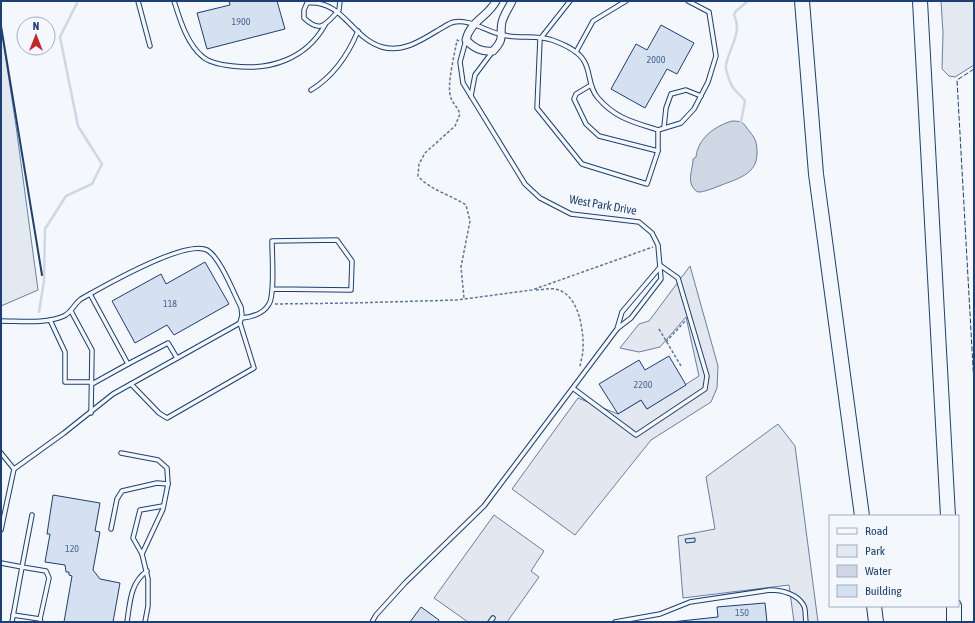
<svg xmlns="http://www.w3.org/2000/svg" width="975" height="623" viewBox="0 0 975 623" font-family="'Asap Condensed',sans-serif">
	<rect width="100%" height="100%" fill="#f4f7fb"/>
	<!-- green -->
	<g fill="#e3e9f0" stroke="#687fa3">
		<path d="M941,1H974V65L955,77L949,76L942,69L943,33Z"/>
		<path d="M1,27L16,126L38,290L1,306Z"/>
	</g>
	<!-- parking -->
	<g fill="#e3e8f0" stroke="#687fa3">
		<path d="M690,266L718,366L717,388L711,402L651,440L575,535L512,489L578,398L618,414L641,400L647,409L699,376L686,317L660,347L639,352L620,348L639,324L649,321Z"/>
		<path d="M778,424L795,446L818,622H794L789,585L683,598L678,536L715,529L706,477Z"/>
		<path d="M494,515L544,551L531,571L539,577L507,622H468L434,598Z"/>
	</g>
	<!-- water -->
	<path fill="#cfd7e4" stroke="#687fa3" d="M732,121C745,121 743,124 750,132C756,139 757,144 757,152C758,175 736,179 719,186C714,188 704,192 699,192C696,192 694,189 692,186C688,178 693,168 693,159L696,157C698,138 715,126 732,121Z"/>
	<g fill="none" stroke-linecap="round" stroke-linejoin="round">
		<!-- stream -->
		<g stroke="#cfd7e4" stroke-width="2.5">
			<path d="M741,122L745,101C741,95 733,90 731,84C729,79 725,70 726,65C729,48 743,32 734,15L736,11L748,1"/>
			<path d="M39,312L44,281L45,229L66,196L92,184L102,164L78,126L60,37L78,1"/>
		</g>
	</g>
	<!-- building -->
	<g fill="#d5e0f0" stroke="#1d3f73">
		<path d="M229,1H277L285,29L207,49L197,13L230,5Z"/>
		<path d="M661,25L694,43L677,74L667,69L645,108L611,89L636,44L647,50Z"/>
		<path d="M205,262L229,304L174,335L167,325L135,343L112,301L161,274L166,284Z"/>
		<path d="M669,356L686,385L647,409L641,400L618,414L599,384L639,360L645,370Z"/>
		<path d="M53,495L100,503L95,531L100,532L93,570L100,579L120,583L113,622H64L72,576L69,575V572H66L65,565L45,562L50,534H47Z"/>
		<path d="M695,538V542L686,543L685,539Z"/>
		<path d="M765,603L767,622H671L718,617L717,607Z"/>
		<path d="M421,607L439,620L438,622H410Z"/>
	</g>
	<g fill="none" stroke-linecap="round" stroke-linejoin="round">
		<!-- service casing -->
		<g stroke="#1d3f73" stroke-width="5.5">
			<g id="service">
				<path d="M138,1L150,46"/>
				<path d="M174,1C180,20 187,44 203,57C210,63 223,65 232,66C270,71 306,59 325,25"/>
				<path d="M340,1L339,10C326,24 321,34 304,18V10L307,3C344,0 351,38 382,47C403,53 422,40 440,29C444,27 449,23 454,22C471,19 487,32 503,35C519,39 537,35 552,40C563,44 578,50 584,61C591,72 588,87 598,98C615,118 633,122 658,130"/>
				<path d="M570,1L540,39L537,108L582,164L647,184L658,151"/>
				<path d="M466,40L460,62L463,83L525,184L540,198L571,214L639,222L652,233L658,245L661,279L631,318L618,328"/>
				<path d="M576,52L593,21L626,1"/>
				<path d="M591,85L576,94L574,99L586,124L599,136L658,151V130L681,123L694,109L708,82L716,56L709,12L688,1"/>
				<path d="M311,90C334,76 348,55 358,31"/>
				<path d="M471,96L475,75L493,51"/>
				<path d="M664,127L666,108L671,94L686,90L701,96"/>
				<path d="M90,294L128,364L168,343L177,358"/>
				<path d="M71,311L92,350L91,413"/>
				<path d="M242,318C252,317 264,313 269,304C275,295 272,254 272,241L337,240L352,261L351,290L272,289"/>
				<path d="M50,320L65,352V382H92"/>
				<path d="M1,321C21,321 46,324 64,316C72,312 74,304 81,299C102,287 186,239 207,250C220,257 234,294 241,307L242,315L240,323L113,394L64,433L14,469L1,530"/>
				<path d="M92,384L128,364"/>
				<path d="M131,384L159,413L167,418L254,368L240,323"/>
				<path d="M574,389L636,435L705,389L707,376L678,278L661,266"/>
				<path d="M1,453L14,469"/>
				<path d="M111,529L117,499L122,491L157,483L168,484L167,468L158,460L121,453"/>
				<path d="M142,554L133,538L140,510L163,506"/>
				<path d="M1,563L22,567L32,515"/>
				<path d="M13,615L40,619L41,622"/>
				<path d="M12,622L22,567L46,571L49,578L40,619"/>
				<path d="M127,622C130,603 130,583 147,571"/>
				<path d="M145,622L148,606V579L142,554L163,509L168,484"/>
				<path d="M372,622L376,615L405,583L484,506L608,341L617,329L622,312L661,266"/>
				<path d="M490,622L493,618"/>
				<path d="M615,622L660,614L690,602L770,590C782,590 798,594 804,606C806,610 805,618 806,622"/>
			</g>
		</g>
		<!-- minor casing -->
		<g stroke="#1d3f73" stroke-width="9">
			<path id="minor" d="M496,1C488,17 470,21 466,40C474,48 481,52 493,51C506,37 499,36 502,22C504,14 509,8 512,1"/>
		</g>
		<!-- motorway casing -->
		<g stroke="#1d3f73" stroke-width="16">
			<g id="motorway">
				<path d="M802,1L816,174L862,516"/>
				<path d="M920,1L948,516"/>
				<path d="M874,606L876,622"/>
				<path d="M954,606V622"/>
			</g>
		</g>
		<!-- path -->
		<g stroke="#5e769c" stroke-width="1.5" stroke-dasharray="3 2" stroke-linecap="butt">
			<path d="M459,41L457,40C455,53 446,86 451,98C453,104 457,106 460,114L455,126L425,153L419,164L418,176C430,190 451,195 466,205L470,221L461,267L464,298"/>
			<path d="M536,290C542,290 549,288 555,289C579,293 584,331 583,350C583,356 580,362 580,368"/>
			<path d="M275,304L352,303L457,300L532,290L653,247"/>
			<path d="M659,329L681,366"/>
			<path d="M666,342L685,321"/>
		</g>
		<!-- service -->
		<use href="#service" stroke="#f4f7fb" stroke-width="3.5"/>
		<!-- minor -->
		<use href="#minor" stroke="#f4f7fb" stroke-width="7"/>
		<!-- motorway -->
		<use href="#motorway" stroke="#f4f7fb" stroke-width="14"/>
		<!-- fence -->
		<path stroke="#1d3f73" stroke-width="1" stroke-dasharray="5 2" stroke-linecap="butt" d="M974,69L957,80L974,385"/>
		<!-- wall -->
		<path stroke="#1d3f73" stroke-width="2" d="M1,26L42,275"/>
	</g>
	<g text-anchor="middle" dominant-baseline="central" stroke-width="3" stroke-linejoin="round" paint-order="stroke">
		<!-- number labels -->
		<g font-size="10" fill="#4b6792">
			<text x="241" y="21">1900</text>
			<text x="656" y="59">2000</text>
			<text x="170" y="303">118</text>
			<text x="643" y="384">2200</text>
			<text x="72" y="548">120</text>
			<text x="742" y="612">150</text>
		</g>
		<!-- street labels -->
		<g font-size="12" fill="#1d3f73" stroke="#f4f7fb">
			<text transform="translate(603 205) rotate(10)">West Park Drive</text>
		</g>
	</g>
	<!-- border -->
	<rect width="975" height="623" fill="none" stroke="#1d3f73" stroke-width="4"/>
	<!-- legend -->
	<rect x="829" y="515" width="130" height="92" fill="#f4f7fb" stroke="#9eadc5"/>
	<rect x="837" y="528" width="20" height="6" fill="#f4f7fb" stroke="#9eadc5"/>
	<text x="865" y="535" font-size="12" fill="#1d3f73">Road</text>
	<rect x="837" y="545" width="20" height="12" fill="#e3e9f0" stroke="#9eadc5"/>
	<text x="865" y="555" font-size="12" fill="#1d3f73">Park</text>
	<rect x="837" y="565" width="20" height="12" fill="#cfd7e4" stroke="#9eadc5"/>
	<text x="865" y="575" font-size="12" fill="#1d3f73">Water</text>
	<rect x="837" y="585" width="20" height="12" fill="#d5e0f0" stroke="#9eadc5"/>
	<text x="865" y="595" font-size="12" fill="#1d3f73">Building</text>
	<!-- north arrow -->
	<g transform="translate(36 36)"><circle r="19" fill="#f4f7fb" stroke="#9eadc5"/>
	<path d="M0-3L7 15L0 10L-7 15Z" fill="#c62828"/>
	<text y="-6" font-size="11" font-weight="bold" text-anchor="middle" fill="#1d3f73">N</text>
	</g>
</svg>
